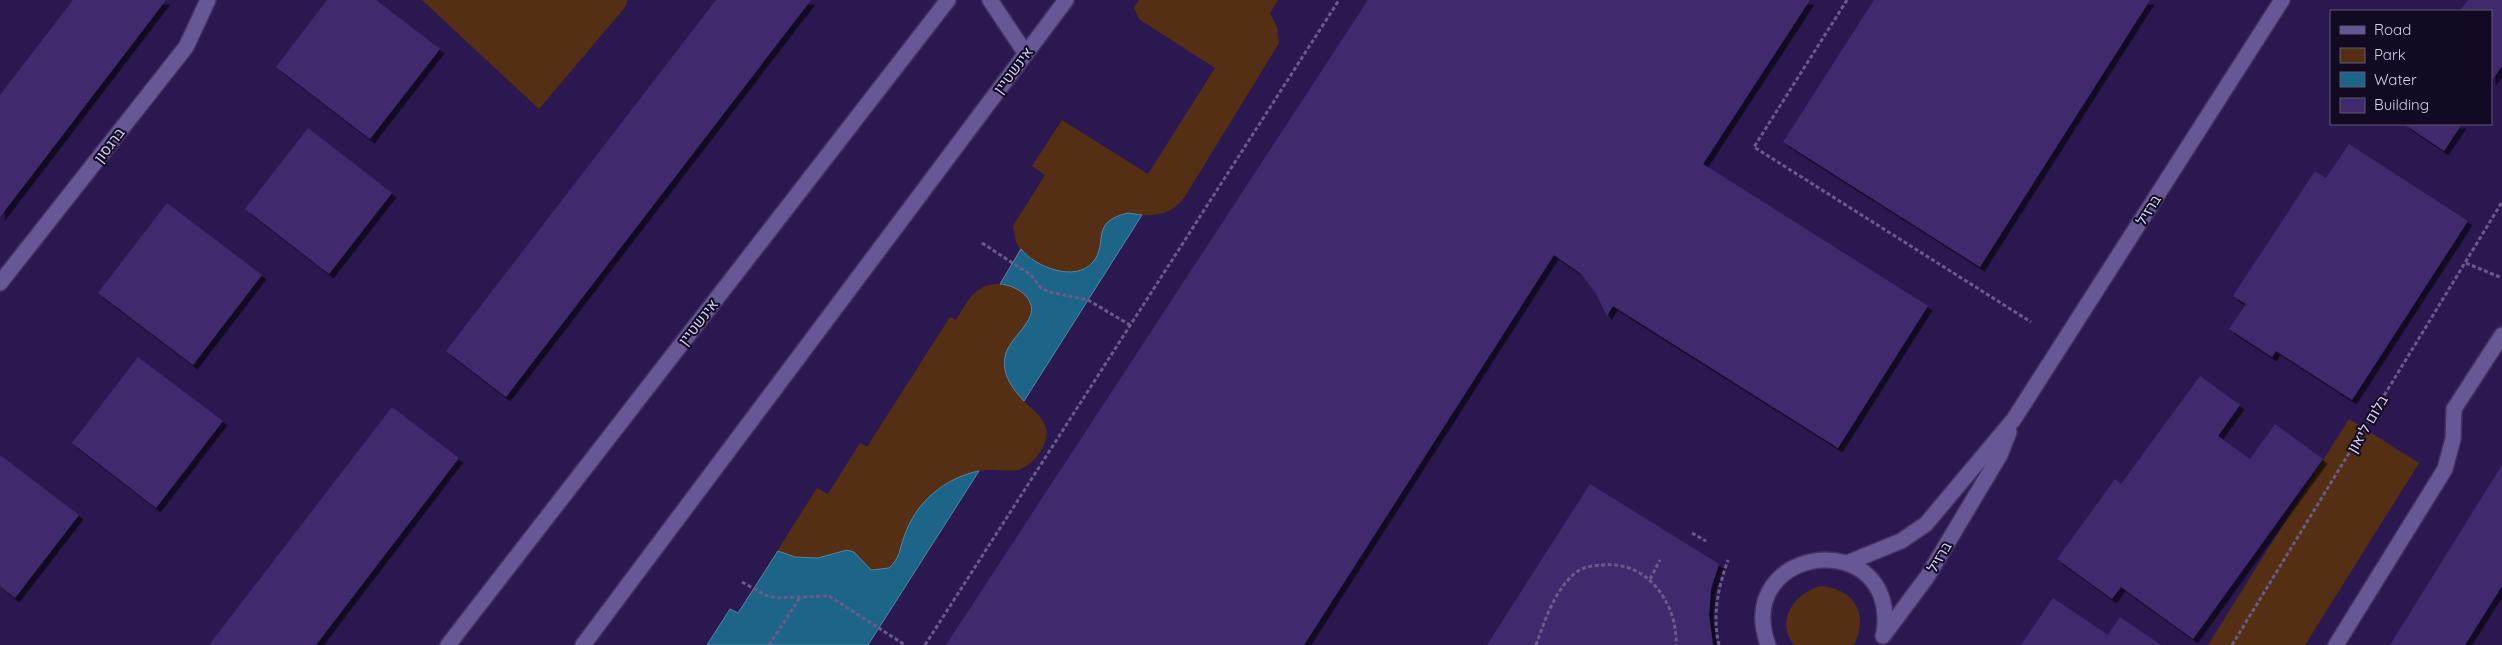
<svg xmlns="http://www.w3.org/2000/svg" width="2502" height="645" viewBox="0 0 2502 645" font-family="Quicksand,Heebo,sans-serif">
	<defs>
		<filter id="shadow"><feDropShadow dx="4.5" dy="4.5" stdDeviation="0" flood-color="#0009"/></filter>
	</defs>
	<rect width="100%" height="100%" fill="#2c1850"/>
	<!-- green -->
	<g fill="#552f13">
		<path d="M422,0H627L626,6L539,109Z"/>
		<path d="M1139,0H1278L1270,13L1277,27L1279,43L1184,198C1172,213 1160,216 1142,215L1024,401C1031,408 1043,417 1046,428C1050,444 1033,466 1018,470C1005,472 992,468 979,471L868,645H707L730,609L738,613L817,488L828,494L860,443L867,447L950,317L956,320C968,301 975,283 1000,284L1020,249L1016,242L1013,226L1045,175L1032,166L1062,120L1148,174L1215,68L1139,19L1134,8Z"/>
		<path d="M2349,419L2419,463L2305,645H2208Z"/>
		<path d="M1821,586C1855,589 1869,615 1854,645H1794C1774,620 1796,592 1821,586Z"/>
	</g>
	<!-- water -->
	<g fill="#1c6589" stroke="#5484a8">
		<path d="M1128,213L1142,215L1024,401C1012,388 1002,375 1005,357C1008,335 1048,317 1024,294C1017,288 1009,285 1000,284L1021,249C1035,267 1076,283 1093,262C1109,242 1089,222 1128,213Z"/>
		<path d="M979,471L868,645H707L730,609L738,613L778,551L795,557L818,558L847,550L854,552L871,570L889,568C900,558 899,550 904,537C915,503 944,478 979,471Z"/>
	</g>
	<!-- building -->
	<g fill="#40296d" filter="url(#shadow)">
		<path d="M73,0H166L0,217V95Z"/>
		<path d="M327,0H376L440,49L370,139L276,67Z"/>
		<path d="M716,0H811L506,397L446,351Z"/>
		<path d="M1368,0H1810L1703,164L1928,306L1838,448L1613,306L1607,316L1595,292L1581,274L1554,255L1304,645H946Z"/>
		<path d="M1874,0H2150L1980,267L1783,142Z"/>
		<path d="M2468,0H2502V66L2491,82V11H2460Z"/>
		<path d="M2404,124H2462L2444,151Z"/>
		<path d="M308,128L392,193L329,274L245,209Z"/>
		<path d="M2349,144L2468,221L2352,400L2276,351L2272,357L2229,329L2246,304L2233,296L2315,171L2326,178Z"/>
		<path d="M167,203L262,275L193,365L98,293Z"/>
		<path d="M138,357L223,421L156,508L72,443Z"/>
		<path d="M2200,376L2240,405L2218,436L2250,459L2275,424L2323,459L2193,639L2121,587L2112,599L2057,559L2115,479L2121,484Z"/>
		<path d="M392,407L459,458L316,645H209Z"/>
		<path d="M0,455L79,515L15,598L0,586Z"/>
		<path d="M2502,465V586L2465,645H2390Z"/>
		<path d="M1590,484L1719,564L1711,589L1709,615L1713,645H1487Z"/>
		<path d="M2053,598L2108,635L2120,617L2161,645H2021Z"/>
	</g>
	<g fill="none" stroke-linecap="round" stroke-linejoin="round">
		<!-- minor casing -->
		<g stroke="#443161" stroke-width="18">
			<g id="minor">
				<path d="M990,0L1026,54"/>
				<path d="M0,283L186,47L208,0"/>
				<path d="M1847,563L1901,541L1926,524L2014,419L2282,0"/>
				<path d="M1883,636L1927,577L2000,455L2009,432"/>
				<path d="M448,645L948,0"/>
				<path d="M583,645L1066,0"/>
				<path d="M1768,645C1732,544 1899,524 1884,634"/>
				<path d="M2336,645L2445,469L2453,439L2454,409L2502,335"/>
			</g>
		</g>
		<!-- path -->
		<g stroke="#6a5b8b" stroke-width="3" stroke-dasharray="4 2.5" stroke-linecap="butt">
			<path d="M1847,0L1754,147L2031,322"/>
			<path d="M982,243L1031,275L1041,288L1049,292L1088,300L1130,325"/>
			<path d="M2466,263L2502,278"/>
			<path d="M1692,533L1706,541"/>
			<path d="M1650,579L1660,560"/>
			<path d="M742,582L765,595L777,598L829,596L905,645"/>
			<path d="M769,645L801,596"/>
			<path d="M925,645L1339,0"/>
			<path d="M1536,645C1545,620 1554,592 1574,574C1582,567 1593,565 1603,565C1647,560 1678,604 1676,645"/>
			<path d="M1719,645C1712,615 1718,588 1728,560"/>
			<path d="M2232,645L2502,202"/>
		</g>
		<!-- minor -->
		<use href="#minor" stroke="#685795" stroke-width="15"/>
	</g>
	<g text-anchor="middle" dominant-baseline="central" stroke-width="4" stroke-linejoin="round" paint-order="stroke">
		<!-- street labels -->
		<g font-size="15" fill="#d5cef1" stroke="#120a22">
			<text transform="translate(1013 70) rotate(-53)">אינשטיין</text>
			<text transform="translate(109 145) rotate(-52)">ברגסון</text>
			<text transform="translate(2148 210) rotate(-58)">ברזיל</text>
			<text transform="translate(698 322) rotate(-52)">אינשטיין</text>
			<text transform="translate(2367 424) rotate(-59)">בלום ליאון</text>
			<text transform="translate(1939 557) rotate(-59)">ברזיל</text>
		</g>
	</g>
	<!-- legend -->
	<rect x="2330" y="10" width="162" height="115" fill="#120a22" stroke="#605875"/>
	<rect x="2340" y="26" width="25" height="8" fill="#685795" stroke="#605875"/>
	<text x="2374" y="35" font-size="15" fill="#d5cef1">Road</text>
	<rect x="2340" y="48" width="25" height="15" fill="#552f13" stroke="#605875"/>
	<text x="2374" y="60" font-size="15" fill="#d5cef1">Park</text>
	<rect x="2340" y="72" width="25" height="15" fill="#1c6589" stroke="#605875"/>
	<text x="2374" y="85" font-size="15" fill="#d5cef1">Water</text>
	<rect x="2340" y="98" width="25" height="15" fill="#40296d" stroke="#605875"/>
	<text x="2374" y="110" font-size="15" fill="#d5cef1">Building</text>
</svg>
